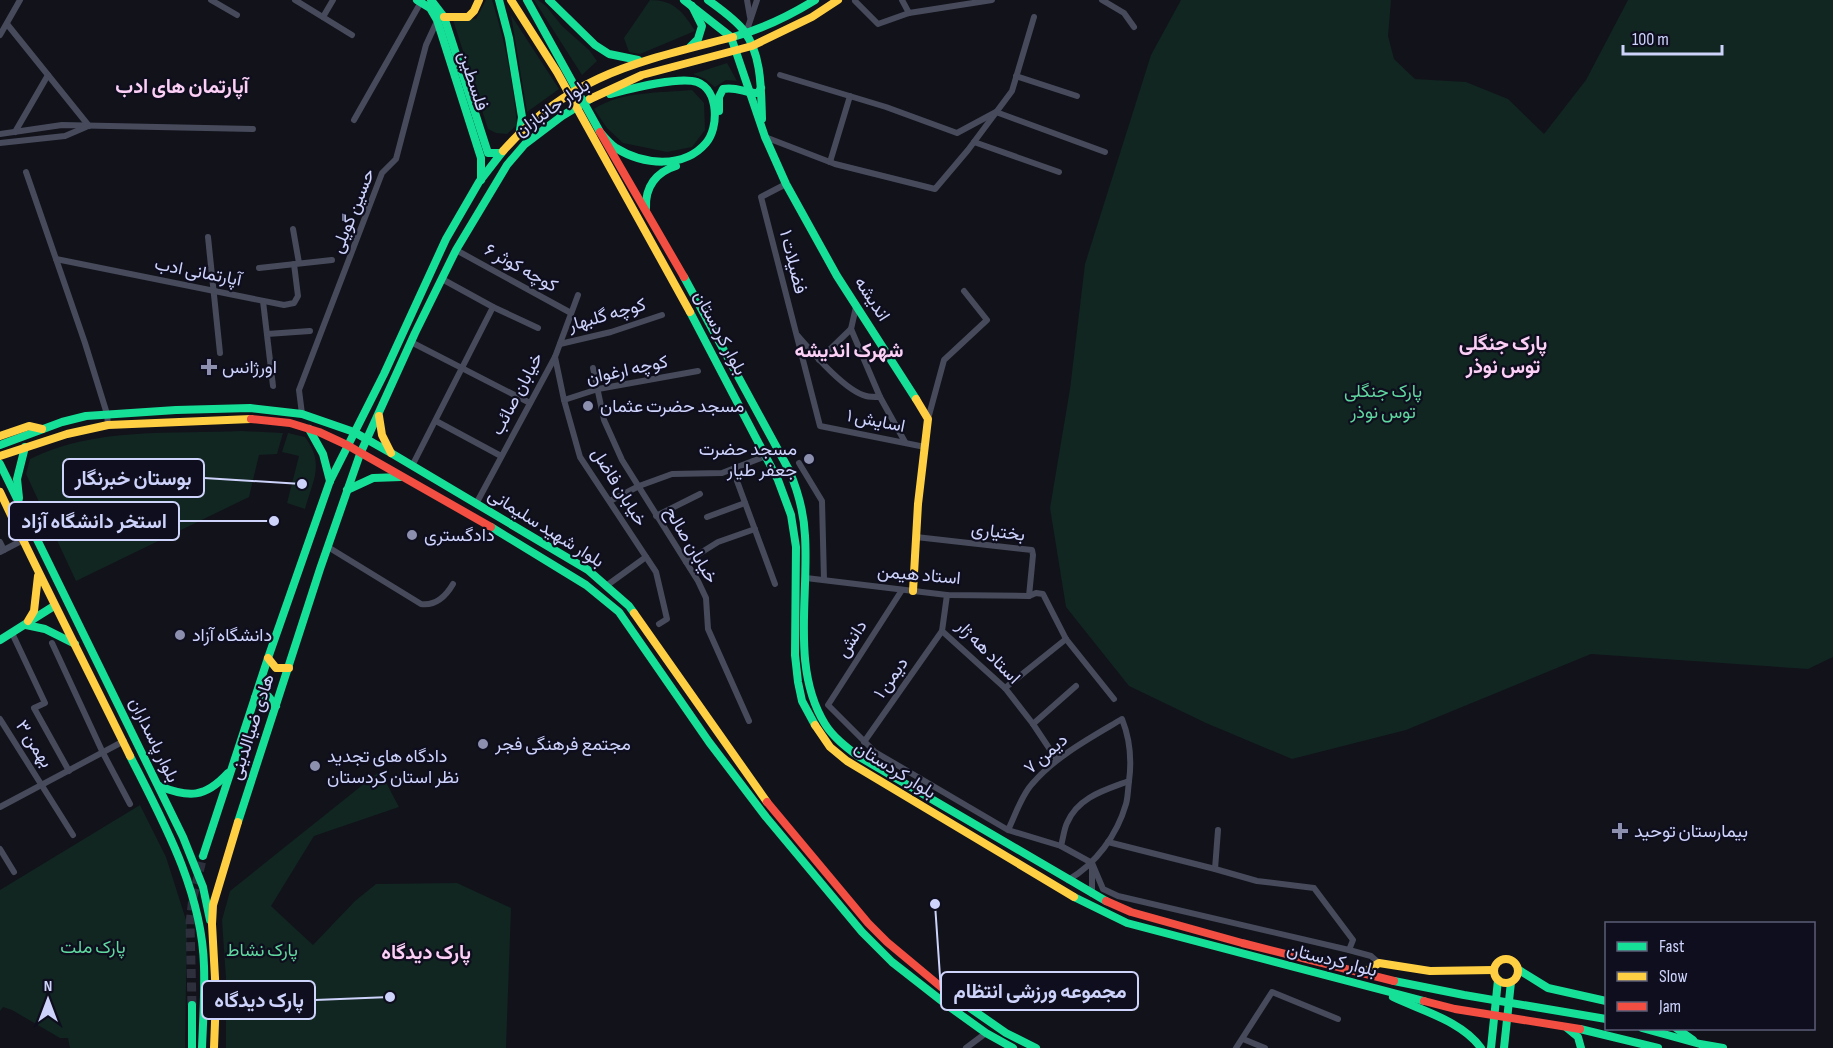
<svg xmlns="http://www.w3.org/2000/svg" width="1833" height="1048" viewBox="0 0 1833 1048" font-family="'Sofia Sans Condensed',Vazirmatn,sans-serif">
	<rect width="100%" height="100%" fill="#12121a"/>
	<!-- green -->
	<g fill="#112521">
		<path d="M486,0H492C505,40 513,83 517,125L507,134L496,133L488,129L453,20L476,19Z"/>
		<path d="M534,0H538L546,6L562,26L589,50L597,61L582,75Z"/>
		<path d="M650,0C674,0 683,12 695,31L640,54L629,52L624,38Z"/>
		<path d="M1181,0H1391L1388,36L1394,59L1415,79L1466,82L1508,99L1544,134L1586,80L1628,0H1833V657L1808,669L1591,654L1406,730L1292,759L1206,723L1129,686L1066,607L1050,508L1070,389L1085,264L1151,55Z"/>
		<path d="M511,15L559,89L527,112Z"/>
		<path d="M727,63L737,81L726,80L715,87L705,79L693,74Z"/>
		<path d="M692,90L704,103L705,130L692,147L667,152L623,143L607,128L594,109C621,91 660,93 692,90Z"/>
		<path d="M241,431L283,433L277,454L259,455L249,497L76,581L26,474L30,459C94,427 172,434 241,431Z"/>
		<path d="M288,433L305,437C325,464 313,480 305,509L287,503L299,456L282,452Z"/>
		<path d="M380,771L399,807L314,836L271,906L313,945L355,901L376,884L457,883L511,908L506,1048H226V979L222,920L230,891Z"/>
		<path d="M140,805L166,857L187,923L185,1048H70L68,1038H60L12,1010L3,1007L0,1011V890Z"/>
	</g>
	<g fill="none" stroke-linecap="round" stroke-linejoin="round">
		<!-- primary-tunnel -->
		<path stroke="#2e2f3c" stroke-width="9" stroke-dasharray="9 4.5" stroke-linecap="butt" d="M192,1005L190,924L193,897L203,856"/>
		<!-- street -->
		<g stroke="#464a5b" stroke-width="6">
			<path d="M211,0L237,15"/>
			<path d="M295,0L352,35"/>
			<path d="M747,0L750,17"/>
			<path d="M902,0L909,13"/>
			<path d="M1102,0L1124,13L1134,27"/>
			<path d="M855,1L878,24L909,13L992,0"/>
			<path d="M323,17L333,0"/>
			<path d="M7,24L89,126"/>
			<path d="M746,33L757,0"/>
			<path d="M0,35L20,0"/>
			<path d="M780,75L886,107L957,133L996,112L1105,152"/>
			<path d="M1016,76L1077,96"/>
			<path d="M354,120L421,2"/>
			<path d="M15,132L48,75"/>
			<path d="M0,134L62,125L253,129"/>
			<path d="M765,137L835,164L935,189L968,150L1012,91L1034,17"/>
			<path d="M974,142L1059,172"/>
			<path d="M0,143L65,136L86,127"/>
			<path d="M830,162L850,96"/>
			<path d="M26,172L85,343L107,414L108,425"/>
			<path d="M786,184L761,197L820,426L925,447"/>
			<path d="M293,229L299,263"/>
			<path d="M208,237L220,353"/>
			<path d="M456,250L571,313"/>
			<path d="M56,259L284,305L294,303L298,296L294,264"/>
			<path d="M259,268L332,260"/>
			<path d="M442,279L493,307L538,328"/>
			<path d="M263,301L273,386"/>
			<path d="M856,307L851,329L880,397L905,442"/>
			<path d="M267,334L310,331"/>
			<path d="M798,336C812,352 845,391 866,396C870,397 876,397 880,397"/>
			<path d="M411,342L530,403"/>
			<path d="M560,344L611,332L662,315"/>
			<path d="M555,357L564,400L580,457L656,572L667,619L659,624"/>
			<path d="M819,360L851,329"/>
			<path d="M593,368L604,420L622,460L698,581L706,598L708,629L749,721"/>
			<path d="M564,400L598,389L698,371"/>
			<path d="M302,414L299,390L382,173L396,159L426,45L438,19"/>
			<path d="M928,419L944,360L987,320L964,291"/>
			<path d="M436,421L501,456"/>
			<path d="M799,463L822,501L824,580"/>
			<path d="M412,466L493,307"/>
			<path d="M737,481L775,584"/>
			<path d="M610,501L639,486L672,474L722,473L766,456"/>
			<path d="M476,504L555,357L578,295"/>
			<path d="M656,516L700,494"/>
			<path d="M707,517L745,503"/>
			<path d="M916,537L1032,550L1033,555L1029,596"/>
			<path d="M0,542L4,550"/>
			<path d="M328,547L421,604C436,606 446,596 453,584"/>
			<path d="M0,552L23,540"/>
			<path d="M686,562L718,542L755,529"/>
			<path d="M806,578L947,595L1029,596L1036,593L1043,594L1066,639L1114,699"/>
			<path d="M606,586L646,557"/>
			<path d="M902,590L828,705L875,752L1008,830L1061,846C1063,839 1064,829 1067,823C1078,797 1105,790 1129,781C1132,759 1130,739 1122,719C1090,738 1056,756 1032,784C1021,796 1015,816 1008,830"/>
			<path d="M947,595L942,631L1005,688L1033,724L1057,760"/>
			<path d="M12,633L45,703L34,708L69,771"/>
			<path d="M52,643L103,753L130,804"/>
			<path d="M1005,688L1066,639"/>
			<path d="M0,719L73,835"/>
			<path d="M1033,724L1076,686"/>
			<path d="M864,742L942,631"/>
			<path d="M0,807L124,741"/>
			<path d="M1218,830L1215,869L1257,881L1314,888L1353,940L1349,950"/>
			<path d="M1108,842L1215,869"/>
			<path d="M1061,846L1092,863L1103,889L1118,896L1349,950L1371,956L1379,963"/>
			<path d="M0,849L14,872"/>
			<path d="M1068,880C1096,864 1117,835 1126,804C1128,797 1128,788 1129,781"/>
			<path d="M1092,894V866"/>
			<path d="M1243,1039L1265,1048"/>
			<path d="M966,1048L986,1033"/>
			<path d="M1236,1048L1272,992L1338,1019"/>
		</g>
		<!-- fast -->
		<g stroke="#16e098" stroke-width="8">
			<path d="M417,0L430,8L437,20L481,158V180"/>
			<path d="M431,0L444,17L488,153H501"/>
			<path d="M499,0L509,38L522,117L520,130"/>
			<path d="M527,0L600,132C605,138 610,144 616,148C643,165 684,169 706,143C719,128 719,90 697,82C678,76 630,89 610,94"/>
			<path d="M549,0L595,45L609,54L638,60"/>
			<path d="M684,0L731,37L765,137L786,184L837,276L916,399"/>
			<path d="M708,0C720,9 735,19 744,31C762,55 761,90 762,119"/>
			<path d="M733,37C762,29 789,16 815,0"/>
			<path d="M690,47L698,39L702,26L692,6"/>
			<path d="M719,111V97L723,89C736,86 745,93 758,93L761,88"/>
			<path d="M646,208C645,187 656,172 676,166"/>
			<path d="M684,277L789,470C798,491 804,513 805,536C809,598 791,669 825,724C833,737 846,747 858,756L1106,901"/>
			<path d="M690,312L778,480L791,515L796,547L795,655L798,682L802,701L815,725"/>
			<path d="M309,429L323,454L330,481"/>
			<path d="M0,445L62,422L86,416L176,410L250,408L302,414L354,432L391,453L588,570L629,606L634,613"/>
			<path d="M0,464L183,837L203,887L210,920"/>
			<path d="M347,490L373,478L401,477"/>
			<path d="M19,498L17,479L25,447"/>
			<path d="M491,527L586,585L619,612L709,742L766,817L862,932L892,962L947,1005L986,1033L1013,1048"/>
			<path d="M26,625L45,629L75,644"/>
			<path d="M0,640L54,606"/>
			<path d="M255,698L268,696L276,706"/>
			<path d="M130,756C163,821 202,891 204,966C205,993 203,1021 202,1048"/>
			<path d="M159,786C189,798 205,798 228,773"/>
			<path d="M238,822L320,569L360,454L415,333L456,250L507,165L525,144L562,116L590,99"/>
			<path d="M203,856L268,658L330,481L384,374L446,239L479,182L503,151"/>
			<path d="M1074,897L1127,923L1424,1001"/>
			<path d="M1519,970L1548,988L1606,1001"/>
			<path d="M1394,981L1464,995L1606,1019"/>
			<path d="M947,992L1006,1033L1036,1048"/>
			<path d="M1393,997C1422,1011 1462,1021 1481,1048"/>
			<path d="M192,1005V1048"/>
			<path d="M1567,1028L1578,1037L1581,1048"/>
			<path d="M1642,1028L1700,1044L1723,1048"/>
			<path d="M1676,1028L1693,1040"/>
			<path d="M1580,1029L1658,1048"/>
			<path d="M1491,1048L1498,980"/>
			<path d="M1504,1048L1511,982"/>
		</g>
		<!-- slow -->
		<g stroke="#ffcf43" stroke-width="8">
			<path d="M511,0L557,72L690,312"/>
			<path d="M444,17H468L474,11L479,0"/>
			<path d="M590,99L642,75L752,46L812,17L838,0"/>
			<path d="M503,151C571,74 638,62 733,37"/>
			<path d="M379,416L382,435L391,453"/>
			<path d="M0,436L29,426L42,429"/>
			<path d="M0,456L67,434L108,425L251,419"/>
			<path d="M0,492C42,581 87,668 130,756"/>
			<path d="M913,591L918,504L928,419L916,399"/>
			<path d="M634,613L767,802"/>
			<path d="M28,621L34,611L38,576"/>
			<path d="M268,658L276,668H289"/>
			<path d="M815,725L830,747L847,761L1074,897"/>
			<circle cx="1506" cy="971" r="12"/>
			<path d="M1363,973L1379,963L1430,971L1494,970"/>
			<path d="M214,1048L216,996L212,924L213,905L238,822"/>
		</g>
		<!-- jam -->
		<g stroke="#f24e42" stroke-width="8">
			<path d="M600,132L684,277"/>
			<path d="M251,419L290,423L319,432L347,445L491,527"/>
			<path d="M767,802L868,923L887,942L947,992"/>
			<path d="M1106,901L1131,912L1242,943L1394,981"/>
			<path d="M1424,1001L1455,1009L1580,1029"/>
		</g>
	</g>
	<!-- markers -->
	<g fill="#8c8fad" stroke="#0e0e1e" stroke-width="2">
		<path d="M206 358h6v6h6v6h-6v6h-6v-6h-6v-6h6z"/>
		<circle cx="588" cy="406" r="6"/>
		<circle cx="809" cy="459" r="6"/>
		<circle cx="412" cy="535" r="6"/>
		<circle cx="180" cy="635" r="6"/>
		<circle cx="483" cy="744" r="6"/>
		<circle cx="315" cy="766" r="6"/>
		<path d="M1617 822h6v6h6v6h-6v6h-6v-6h-6v-6h6z"/>
	</g>
	<g text-anchor="middle" dominant-baseline="central" stroke-width="4.5" stroke-linejoin="round" paint-order="stroke">
		<!-- street labels -->
		<g font-size="18" fill="#ced3fc" stroke="#0e0e1e">
			<text transform="translate(473 81) rotate(72)">فلسطین</text>
			<text transform="translate(552 108) rotate(-35)">بلوار جانبازان</text>
			<text transform="translate(353 211) rotate(-68)">حسین گویلی</text>
			<text transform="translate(793 262) rotate(76)">فضیلات ۱</text>
			<text transform="translate(521 268) rotate(29)">کوچه کوثر ۶</text>
			<text transform="translate(198 272) rotate(11)">آپارتمانی ادب</text>
			<text transform="translate(872 299) rotate(57)">اندیشه</text>
			<text transform="translate(607 315) rotate(-16)">کوچه گلبهار</text>
			<text transform="translate(720 333) rotate(62)">بلوار کردستان</text>
			<text transform="translate(627 370) rotate(-12)">کوچه ارغوان</text>
			<text transform="translate(517 394) rotate(-62)">خیابان صائب</text>
			<text transform="translate(876 421) rotate(11)">اسایش ۱</text>
			<text transform="translate(619 487) rotate(58)">خیابان فاضل</text>
			<text transform="translate(546 528) rotate(32)">بلوار شهید سلیمانی</text>
			<text transform="translate(998 532) rotate(7)">بختیاری</text>
			<text transform="translate(691 545) rotate(59)">خیابان صالح</text>
			<text transform="translate(919 575) rotate(5)">استاد هیمن</text>
			<text transform="translate(852 639) rotate(-57)">دانش</text>
			<text transform="translate(988 652) rotate(45)">استاد هه ژار</text>
			<text transform="translate(891 678) rotate(-55)">دیمن ۱</text>
			<text transform="translate(252 727) rotate(-72)">هادی ضیاالدینی</text>
			<text transform="translate(154 740) rotate(64)">بلوار پاسداران</text>
			<text transform="translate(34 744) rotate(57)">بهمن ۳</text>
			<text transform="translate(1046 754) rotate(-41)">دیمن ۷</text>
			<text transform="translate(895 770) rotate(32)">بلوار کردستان</text>
			<text transform="translate(1332 960) rotate(14)">بلوار کردستان</text>
		</g>
		<!-- poi labels -->
		<g font-size="18" fill="#ced3fc" stroke="#0e0e1e" text-anchor="start">
			<text x="222" y="367">اورژانس</text>
			<text x="600" y="406">مسجد حضرت عثمان</text>
			<text x="797" y="449" text-anchor="end">مسجد حضرت<tspan x="797" dy="21">جعفر طیار</tspan></text>
			<text x="424" y="535">دادگستری</text>
			<text x="192" y="635">دانشگاه آزاد</text>
			<text x="495" y="744">مجتمع فرهنگی فجر</text>
			<text x="327" y="756">دادگاه های تجدید<tspan x="327" dy="21">نظر استان کردستان</tspan></text>
			<text x="1634" y="831">بیمارستان توحید</text>
		</g>
		<!-- park labels -->
		<g font-size="18" fill="#5fd79f" stroke="#0e0e1e">
			<text x="1383" y="391">پارک جنگلی<tspan x="1383" dy="21">توس نوذر</tspan></text>
			<text x="93" y="947">پارک ملت</text>
			<text x="262" y="950">پارک نشاط</text>
		</g>
		<!-- neighbourhood labels -->
		<g font-size="20" font-weight="bold" fill="#fcd0f6" stroke="#0e0e1e">
			<text x="182" y="87">آپارتمان های ادب</text>
			<text x="1503" y="344">پارک جنگلی<tspan x="1503" dy="23">توس نوذر</tspan></text>
			<text x="849" y="351">شهرک اندیشه</text>
			<text x="426" y="953">پارک دیدگاه</text>
		</g>
	</g>
	<!-- callouts -->
	<path fill="none" stroke="#ced3fc" stroke-width="2" d="M302 484L204 478M274 521L179 521M935 904L941 991M390 997L315 1000"/>
	<g fill="#ced3fc" stroke="#0e0e1e" stroke-width="2">
		<circle cx="302" cy="484" r="6"/>
		<circle cx="274" cy="521" r="6"/>
		<circle cx="935" cy="904" r="6"/>
		<circle cx="390" cy="997" r="6"/>
	</g>
	<g fill="#0e0e1e" stroke="#ced3fc" stroke-width="2">
		<rect x="63" y="459" width="141" height="38" rx="6"/>
		<rect x="9" y="502" width="170" height="38" rx="6"/>
		<rect x="941" y="972" width="197" height="38" rx="6"/>
		<rect x="202" y="981" width="113" height="38" rx="6"/>
	</g>
	<g font-size="20" text-anchor="middle" font-weight="bold" fill="#ced3fc">
		<text x="133" y="485">بوستان خبرنگار</text>
		<text x="94" y="528">استخر دانشگاه آزاد</text>
		<text x="1040" y="998">مجموعه ورزشی انتظام</text>
		<text x="259" y="1007">پارک دیدگاه</text>
	</g>
	<!-- legend -->
	<rect x="1605" y="922" width="210" height="108" fill="#0e0e1e" stroke="#5b5d77" stroke-width="1.5"/>
	<rect x="1617" y="942" width="30" height="9" fill="#16e098" stroke="#5b5d77" stroke-width="1.5"/>
	<text x="1659" y="952" font-size="18" fill="#ced3fc">Fast</text>
	<rect x="1617" y="972" width="30" height="9" fill="#ffcf43" stroke="#5b5d77" stroke-width="1.5"/>
	<text x="1659" y="982" font-size="18" fill="#ced3fc">Slow</text>
	<rect x="1617" y="1002" width="30" height="9" fill="#f24e42" stroke="#5b5d77" stroke-width="1.5"/>
	<text x="1659" y="1012" font-size="18" fill="#ced3fc">Jam</text>
	<!-- north arrow -->
	<g transform="translate(48 1000)" stroke="#0e0e1e" stroke-width="4.5" paint-order="stroke">
	<path d="M0-4.5L10 22L0 15L-10 22Z" fill="#ced3fc"/>
	<text y="-9" font-size="16" font-weight="bold" text-anchor="middle" fill="#ced3fc">N</text>
	</g>
	<!-- scale -->
	<path d="M1623 45v9h99v-9" fill="none" stroke="#ced3fc" stroke-width="3"/>
	<text x="1632" y="45" font-size="18" fill="#ced3fc" stroke="#0e0e1e" stroke-width="4.5" paint-order="stroke">100 m</text>
</svg>
